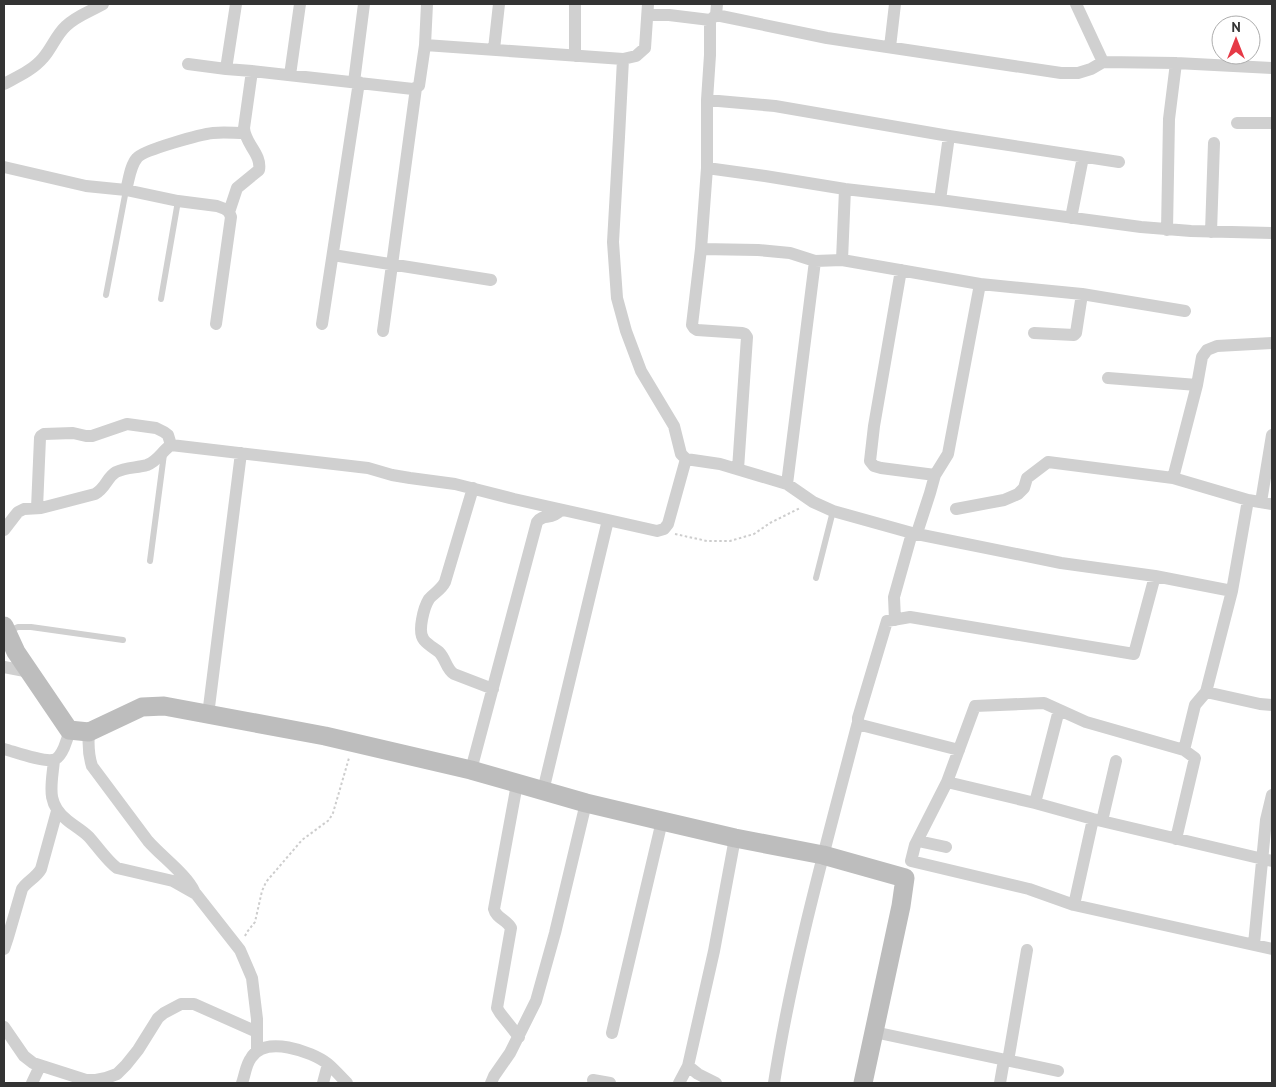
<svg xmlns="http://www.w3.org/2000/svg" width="1276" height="1087" font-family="'PT Sans',sans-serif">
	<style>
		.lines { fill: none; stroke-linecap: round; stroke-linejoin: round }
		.path { stroke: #cdcdcd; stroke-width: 2; stroke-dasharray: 2.5 2.5; stroke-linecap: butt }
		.lane { stroke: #d0d0d0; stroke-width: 6 }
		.street { stroke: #d0d0d0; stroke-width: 12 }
		.secondary { stroke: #bdbdbd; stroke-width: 19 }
	</style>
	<rect width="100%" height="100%" fill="#fff"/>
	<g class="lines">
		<path class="path" d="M 675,534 L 707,541 L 730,541 L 754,534 L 770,523 L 800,508
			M 245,936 L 247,932 L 255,922 L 262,891 L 266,882 L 302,840 L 329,820 L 333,813 L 349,758"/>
		<path class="lane" d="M 106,295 L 126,190
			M 161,299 L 178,201
			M 150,561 L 164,454
			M 816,578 L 833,511
			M 8,631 L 18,627 L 31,627 L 123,640"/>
		<path class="street" d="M 717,4 L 716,15 L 710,20 L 710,55 L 707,100 L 707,168 L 701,249 L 692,325 L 694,328 L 697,330 L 742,333 L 745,334 L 747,337 L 738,469
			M 1076,4 L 1103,62
			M 648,15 L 669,15 L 710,20
			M 716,15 L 827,38 L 1061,73 L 1078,73 L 1091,69 L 1103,62 L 1176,63 L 1272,68
			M 425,45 L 623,59 L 636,56 L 645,48 L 648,4
			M 890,47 L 895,4
			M 494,49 L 499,4
			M 575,56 L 575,4
			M 623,59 L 619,137 L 613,242 L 617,298 L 626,331 L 641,371 L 674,426 L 681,454 L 686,459 L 720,464 L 787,484 L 813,502 L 833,511 L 912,533 L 1061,563 L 1155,576 L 1232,591
			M 188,64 L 226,69 L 252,71 L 413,89 L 419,86 L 425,45 L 427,4
			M 226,69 L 236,4
			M 290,75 L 300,4
			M 354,82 L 364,4
			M 4,84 C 17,77 33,70 43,58 C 52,48 56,35 66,26 C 76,16 91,11 103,4
			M 707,100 L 775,106 L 949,136 L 1119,162
			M 1237,123 L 1272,123
			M 4,167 L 86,186 L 126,190 L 178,201 L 217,206 L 225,209 L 229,212 L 231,217 L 216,324
			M 707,168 L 765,176 L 845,189 L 940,200 L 1141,227 L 1191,231 L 1272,233
			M 126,190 C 129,180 130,166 137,158 C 143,150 202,134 213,133 C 223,132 234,133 244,133
			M 940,200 L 949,136
			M 229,212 L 237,188 L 259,170 C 262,154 245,144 244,128 L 252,71
			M 1071,218 L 1083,157
			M 1167,230 L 1169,119 L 1176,63
			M 1211,232 L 1214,143
			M 701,249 L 758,250 L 790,253 L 815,261 L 842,260 L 980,284 L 1082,294 L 1185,311
			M 333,255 L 491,280
			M 842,260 L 845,189
			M 901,270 L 874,426 L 870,461 L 874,466 L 881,468 L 935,475
			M 322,324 L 359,82
			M 383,331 L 416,88
			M 1034,333 L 1074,335 L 1076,333 L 1082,294
			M 1108,378 L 1197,385
			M 1173,478 L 1197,385 L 1202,357 L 1207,350 L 1217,346 L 1272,343
			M 787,484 L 815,261
			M 473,488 L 445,582 C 441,590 434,593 429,599 C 424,607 417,632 424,640 C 428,645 434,648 439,652 C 446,659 446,669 454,674 L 493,689
			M 1261,502 L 1272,435
			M 37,508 L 40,438 L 41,436 L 44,434 L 73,433 L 86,436 L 92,436 L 127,424 L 156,428 L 164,432 L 168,435 L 171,445
			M 956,509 L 1004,500 L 1018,494 L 1024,488 L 1027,478 L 1048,462 L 1173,478 L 1248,500 L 1272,504
			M 4,530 L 14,517 L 18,512 L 24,509 L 41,508 L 95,494 C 106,488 107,477 116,472 C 126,467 137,468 147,465 C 158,461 162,451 171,445 L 368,468 L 392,475 L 410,478 L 455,484 L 514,499 L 657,531 L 664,529 L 668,524 L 686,459
			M 917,533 L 930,493 L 935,475 L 948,454 L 980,284
			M 895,620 L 894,597 L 912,533
			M 4,667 L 30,672
			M 1206,692 L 1260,704 L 1272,705
			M 208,715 L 241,453
			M 89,732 C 88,744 88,754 92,766 L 148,841 C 161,856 187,875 194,891
			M 4,749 C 15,752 42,762 53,760 C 62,758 68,739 69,730
			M 959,750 L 861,725 L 858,722 L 858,718 L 887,621 L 910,617 L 1134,654 L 1155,576
			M 1184,750 L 1195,705 L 1206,692 L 1232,591 L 1248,500
			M 54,760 C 52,784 45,803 67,820 C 74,826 82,830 89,837 C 97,846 108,862 117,868 L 173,881 L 196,894 L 240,950 L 252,978 L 257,1019 L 257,1050
			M 471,770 L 537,522 C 543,513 551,521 561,510
			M 947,782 L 915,845 L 911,861 L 1029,889 L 1074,905 L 1272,949
			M 517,784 L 494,909 C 496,918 507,920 511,928 L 497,1008 L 500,1013 L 519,1037
			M 543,791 L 608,520
			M 1035,803 L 1059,710
			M 1102,821 L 1116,761
			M 1176,839 L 1195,758 L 1184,750 L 1086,722 L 1044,703 L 975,706 L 947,782 L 1035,803 L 1093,819 L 1263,859 L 1272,861
			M 918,841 L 946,847
			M 1074,905 L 1093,819
			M 1254,944 L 1266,820 L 1272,795
			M 4,949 L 8,937 L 22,889 C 27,881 36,878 41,869 L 57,811
			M 4,1027 L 24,1056 L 33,1063 L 86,1080 L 96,1080 L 106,1078 L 117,1074 L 126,1065 L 138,1050 L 158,1018 L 164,1013 L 181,1004 L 194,1004 L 257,1032
			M 874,1032 L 1058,1071
			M 612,1033 L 662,821
			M 1008,1061 L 1027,950
			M 688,1066 L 698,1074 L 716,1083
			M 593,1080 L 610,1083
			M 32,1083 L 40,1066
			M 242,1083 C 245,1075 246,1064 251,1058 C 265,1035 311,1051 328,1064 C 335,1070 341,1077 347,1083
			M 323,1083 L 328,1064
			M 491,1083 L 494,1076 L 510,1053 L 536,1001 L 555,933 L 586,803
			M 679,1083 L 688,1066 L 714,951 L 735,838
			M 774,1083 C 793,961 827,842 858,722
			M 1000,1083 L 1004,1060"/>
		<path class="secondary" d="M 4,626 L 16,652 L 69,730 L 89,732 L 142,707 L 164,706 L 325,736 L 471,770 L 586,803 L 662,821 L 735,838 L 823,855 L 905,878 L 901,906 L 863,1083"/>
	</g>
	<rect width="1276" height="1087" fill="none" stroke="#333333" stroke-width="10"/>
	<g transform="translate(1236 40)"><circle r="24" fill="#ffffff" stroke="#adadad"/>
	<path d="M0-4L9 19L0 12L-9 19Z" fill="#e63946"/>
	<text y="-8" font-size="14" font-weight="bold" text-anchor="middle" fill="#333333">N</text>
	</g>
</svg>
